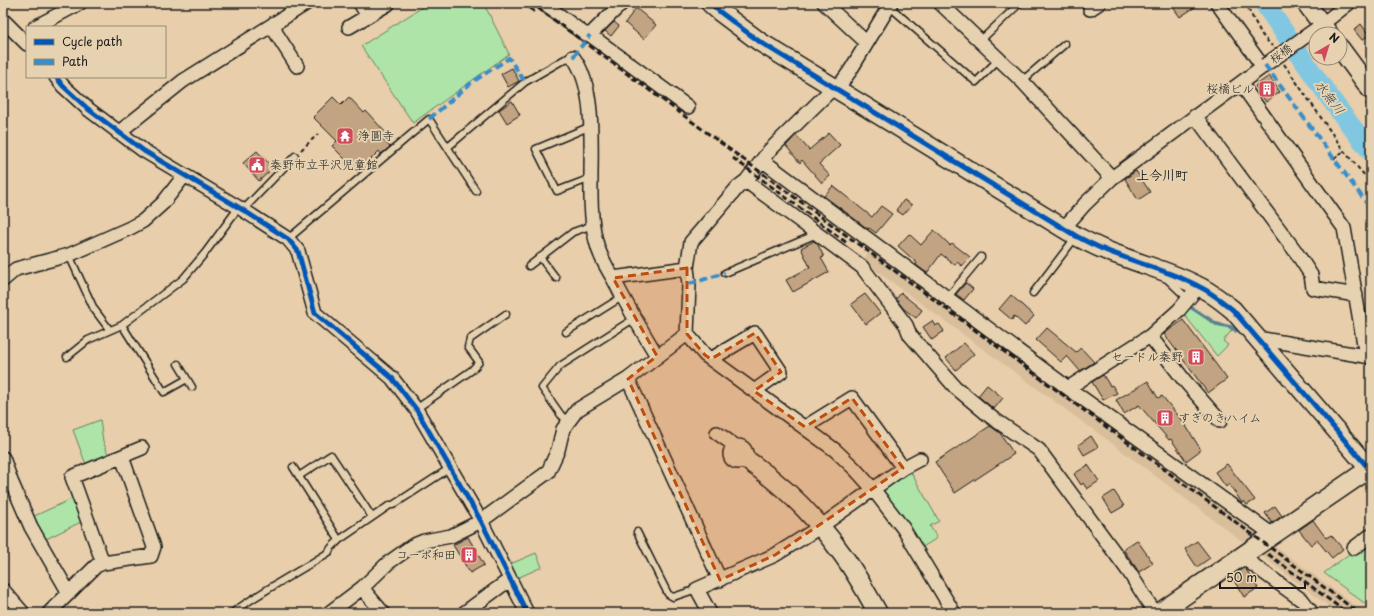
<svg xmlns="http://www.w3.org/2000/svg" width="1374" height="616" font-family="'Playpen Sans','Klee One',sans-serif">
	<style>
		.built { fill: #d9be9b }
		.green { fill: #aee4a7; stroke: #658062 }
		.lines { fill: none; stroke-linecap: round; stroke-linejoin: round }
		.stream { stroke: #598393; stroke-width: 3.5 }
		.river { stroke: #81c7e2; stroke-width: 20 }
		.building { fill: #c2a482; stroke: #1c1c1c }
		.lane-casing { stroke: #1c1c1c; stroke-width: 9 }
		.street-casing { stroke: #1c1c1c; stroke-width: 16 }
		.secondary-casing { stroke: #1c1c1c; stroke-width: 21 }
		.path { stroke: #1c1c1c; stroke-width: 2; stroke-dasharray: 4 3; stroke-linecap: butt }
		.lane { stroke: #e6d2b0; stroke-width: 6 }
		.street { stroke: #e6d2b0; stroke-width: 13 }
		.secondary { stroke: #e6d2b0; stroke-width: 18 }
		.rail { stroke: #1c1c1c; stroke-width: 3; stroke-dasharray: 6 3; stroke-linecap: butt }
		.street-bridge-casing { stroke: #1c1c1c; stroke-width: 16; stroke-linecap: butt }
		.street-bridge { stroke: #e6d2b0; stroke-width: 13 }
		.quiet { stroke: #388dca; stroke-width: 4; stroke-dasharray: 8 4; stroke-linecap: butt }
		.cycleway-casing { stroke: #e6d2b0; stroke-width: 8 }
		.cycleway { stroke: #0057b8; stroke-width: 5 }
		.marked { fill: #bf4d0f; fill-opacity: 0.2; stroke: #bf4d0f; stroke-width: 3; stroke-dasharray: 8 5; stroke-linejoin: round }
		.labels { text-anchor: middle; stroke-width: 4; stroke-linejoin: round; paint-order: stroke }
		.street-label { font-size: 12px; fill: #1c1c1c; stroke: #e6d2b0 }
		.poi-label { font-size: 12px; fill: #1c1c1c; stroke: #e6d2b0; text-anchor: end }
		.water-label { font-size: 13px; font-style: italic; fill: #35474e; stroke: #e6d2b0 }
		.neighbourhood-label { font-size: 13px; font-weight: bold; fill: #1c1c1c; stroke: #e6d2b0 }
	</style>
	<rect width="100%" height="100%" fill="#e8ceaa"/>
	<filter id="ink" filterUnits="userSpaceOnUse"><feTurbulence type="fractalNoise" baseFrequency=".025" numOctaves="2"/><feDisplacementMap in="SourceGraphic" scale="8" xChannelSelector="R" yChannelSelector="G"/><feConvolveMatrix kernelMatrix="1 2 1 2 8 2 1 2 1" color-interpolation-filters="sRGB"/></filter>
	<g filter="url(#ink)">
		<path class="built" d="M 871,248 L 1240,520 L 1365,613 L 1338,613 L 1110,442 L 863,261 Z"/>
		<path class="green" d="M 429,3 L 482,3 L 487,10 L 509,54 L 413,123 L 361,46 Z
			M 1187,306 L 1215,325 L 1228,327 L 1232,330 L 1223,341 L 1228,345 L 1217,356 L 1183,313 Z
			M 100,420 L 103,441 L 109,457 L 88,465 L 85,462 L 73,430 Z
			M 909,469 L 939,521 L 930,526 L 937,538 L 921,548 L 882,492 L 883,486 Z
			M 74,498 L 83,521 L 44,540 L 32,517 Z
			M 1366,541 L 1368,542 L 1371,545 L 1371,608 L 1324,573 Z
			M 536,553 L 542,567 L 515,579 L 508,565 Z"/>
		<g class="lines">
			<path class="stream" d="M 1189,306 L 1217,324 L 1231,327 L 1236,331"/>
			<path class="river" d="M 1264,3 C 1299,53 1332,104 1371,151"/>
		</g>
		<path class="building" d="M 1170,3 L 1201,3 L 1180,17 Z
			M 636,8 L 656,25 L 644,39 L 625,23 Z
			M 614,22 L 619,26 L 611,36 L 605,31 Z
			M 1361,24 L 1369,35 L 1362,40 L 1354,30 Z
			M 512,68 L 519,81 L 508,87 L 501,74 Z
			M 1269,76 L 1280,92 L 1266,102 L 1255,86 Z
			M 333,97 L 341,105 L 349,97 L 364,113 L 366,111 L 386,133 L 381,138 L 390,147 L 381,154 L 379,151 L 358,172 L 354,168 L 352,170 L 345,162 L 347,161 L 332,146 L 337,141 L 313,117 Z
			M 512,101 L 520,115 L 507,123 L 499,110 Z
			M 829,133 L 840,145 L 819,164 L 830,176 L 822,183 L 802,160 L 800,163 L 786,146 L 796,135 L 809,150 Z
			M 257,151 L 272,167 L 271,167 L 272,169 L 259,181 L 243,163 Z
			M 1136,171 L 1150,192 L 1138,200 L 1125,179 Z
			M 833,186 L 872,217 L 881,206 L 892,214 L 876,233 L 869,228 L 868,229 L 824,196 Z
			M 904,200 L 912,205 L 903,215 L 896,210 Z
			M 934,230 L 950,245 L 952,243 L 970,257 L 962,266 L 957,262 L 955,265 L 941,254 L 927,273 L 916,265 L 917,263 L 898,246 L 909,234 L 921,245 Z
			M 814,241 L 818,245 L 824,257 L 821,258 L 829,272 L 793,292 L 786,280 L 810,267 L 801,248 Z
			M 966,283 L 973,289 L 964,300 L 956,294 Z
			M 901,293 L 922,310 L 916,318 L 904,309 L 896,299 Z
			M 865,294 L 880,313 L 866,324 L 851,304 Z
			M 1011,295 L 1034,316 L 1025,326 L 1014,316 L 1012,320 L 999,309 Z
			M 1183,320 L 1227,379 L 1208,393 L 1164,334 Z
			M 932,321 L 935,326 L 939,324 L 944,331 L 932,340 L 923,327 Z
			M 1047,328 L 1076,352 L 1081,348 L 1094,362 L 1080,371 L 1067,356 L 1061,362 L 1036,340 Z
			M 964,343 L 974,354 L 956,370 L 946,358 Z
			M 1103,375 L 1110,386 L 1112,385 L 1117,393 L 1103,400 L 1092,382 Z
			M 1148,381 L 1158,398 L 1162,396 L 1187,426 L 1186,426 L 1201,450 L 1186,461 L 1171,439 L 1169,440 L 1139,405 L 1124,414 L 1116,400 Z
			M 987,385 L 1003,398 L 994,409 L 978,396 Z
			M 990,426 L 1000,433 L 1014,454 L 955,493 L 935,462 Z
			M 1091,436 L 1098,447 L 1084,455 L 1078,445 Z
			M 1227,464 L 1255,500 L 1247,505 L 1244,501 L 1242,503 L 1229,484 L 1226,487 L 1215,472 Z
			M 1088,465 L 1099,481 L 1087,489 L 1083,483 L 1081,485 L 1074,474 Z
			M 1114,491 L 1124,506 L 1112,513 L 1103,498 Z
			M 1275,506 L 1282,516 L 1272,523 L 1265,513 Z
			M 1313,520 L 1326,538 L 1331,535 L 1343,549 L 1332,558 L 1317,540 L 1311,545 L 1299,530 Z
			M 468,537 L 484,565 L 470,573 L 453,545 Z
			M 1137,540 L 1153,563 L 1139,572 L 1123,549 Z
			M 1197,541 L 1210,558 L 1197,567 L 1185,549 Z
			M 1244,568 L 1247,571 L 1258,588 L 1244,597 L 1231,576 Z"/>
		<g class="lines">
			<g class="lane-casing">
				<path id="lane" d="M 889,6 L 976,82 L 999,59
					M 980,41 L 1020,3
					M 1022,81 L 1065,44
					M 591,126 L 536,149 L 557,191 L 591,178
					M 448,147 L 525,82 L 565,59 L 573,57
					M 243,210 L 295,156
					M 288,239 L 429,119 L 476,191
					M 69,255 L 94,309 L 109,329
					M 540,257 L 556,278
					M 529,266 L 573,232 L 593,225
					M 725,273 L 817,234
					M 1166,278 L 1188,299
					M 1033,293 L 1075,238
					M 947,298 L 981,257
					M 122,325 L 164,392 L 187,379
					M 566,332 L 622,297
					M 67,357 L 88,340 L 122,325 L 183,279 L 205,253 L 239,207
					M 178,364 L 192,387
					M 416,409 L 472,370 L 479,362 L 468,347 L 470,339 L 506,314
					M 568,421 L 561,415 L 542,388 L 560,366 L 635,318
					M 293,467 L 339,540
					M 299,476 L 331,455 L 372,517
					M 637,532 L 668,594 L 673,597 L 697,589
					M 232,613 C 263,590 297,573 329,552 C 330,547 336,544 339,540 L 390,505 L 393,505 L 450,468"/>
			</g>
			<g class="street-casing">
				<path id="street" d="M 360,3 L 368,16
					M 543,3 L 583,33 L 590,35 L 688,107
					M 824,3 L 867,43
					M 940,3 L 1022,81 L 1112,178
					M 1217,3 L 1263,67
					M 1090,9 L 1099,3
					M 3,20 L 27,44
					M 274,23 L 276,33 L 297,66
					M 35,27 L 80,3
					M 349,27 L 388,4
					M 1316,29 L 1349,3
					M 590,35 L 622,3
					M 573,57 C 605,100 582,190 596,241 C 599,255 607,268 614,280 C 627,306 642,331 657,356
					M 56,77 L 63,86 L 88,109 L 144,151 L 243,210 L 288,239 L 298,251 L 315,313 L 392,378 L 416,409 L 481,521 L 527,613
					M 1241,84 L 1344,228 L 1366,356
					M 834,87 L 769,151 L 746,181 L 738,187 L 691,242 L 687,268 L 689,284 L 687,334 L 705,355 L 835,450 L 855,469 L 873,489 L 903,528 L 954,613
					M 837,89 L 850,71 L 891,3
					M 1195,116 L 1296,252 L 1311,275 L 1313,288 L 1356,295
					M 118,133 L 183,81 L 307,3
					M 762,160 L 1068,388 L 1273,535
					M 746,181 L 862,267 L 906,325 L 910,335 L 955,387 L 991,417 L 1039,450 L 1129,572 L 1155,613
					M 1063,229 L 1085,204 L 1112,178 L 1265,65
					M 613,278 L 687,268
					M 3,280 L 16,269 L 69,255 L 130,228 L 143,221 L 163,203 L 184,176
					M 1150,336 L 1184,380 L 1220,421
					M 1257,338 L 1371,357
					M 711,359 L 755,333 L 781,372 L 754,391
					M 628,379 L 720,580
					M 1068,388 L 1150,336 L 1179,310 L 1199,286
					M 717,433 L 737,447
					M730 454a8 8 0 1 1 16 0a8 8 0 1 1-16 0Z
					M 3,458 L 11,481 L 31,527 L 69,593
					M 903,468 L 920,459
					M 1354,548 L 1370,536 L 1371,537
					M 1241,556 L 1303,601 L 1312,613
					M 103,563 L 151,556 L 154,547 L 122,457
					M 362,588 L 383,613
					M 3,590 L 23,613
					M 49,613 L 96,566 L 103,563 L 72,477 L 142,448
					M 329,613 L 362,588 L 388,563 L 412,546 L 424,541 L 451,536 L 481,521 L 548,472 L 558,450 L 563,429 L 577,410 L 585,405 L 628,379 L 687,334
					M 464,613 L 505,583
					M 710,613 L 697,589 L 775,555 L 820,527 L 903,468 L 852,398 L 805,427"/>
			</g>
			<g class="secondary-casing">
				<path id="secondary" d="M 710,3 L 720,12 L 760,42 L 1076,236 C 1091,244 1105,251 1121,256 C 1146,266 1174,273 1198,286 C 1211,292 1222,301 1233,310 L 1371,471
					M 1306,3 L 1329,34
					M 1340,48 L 1371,90
					M 744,458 C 781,483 813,514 839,550 C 854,569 866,592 878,613
					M 1159,613 L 1369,469"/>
			</g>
			<path class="path" d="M 1245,3 L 1262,35 L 1272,46
				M 1288,3 L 1292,8
				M 1284,64 L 1344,151 L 1371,183
				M 1366,103 L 1371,111
				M 301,150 L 318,134
				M 1334,159 L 1344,151"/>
			<use href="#lane" class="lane"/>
			<use href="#street" class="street"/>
			<use href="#secondary" class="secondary"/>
			<path class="rail" d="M 522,3 L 535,12
				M 531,3 L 1359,613
				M 733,158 L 847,243
				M 1268,554 L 1347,613"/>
			<g class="street-bridge-casing">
				<path id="street-bridge" d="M 1265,65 L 1316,29"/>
			</g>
			<use href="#street-bridge" class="street-bridge"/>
			<path class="quiet" d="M 573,57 L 590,35
				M 1265,65 L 1371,209
				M 429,119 L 471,83 L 509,58 L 525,82
				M 689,284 L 725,273"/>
			<g class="cycleway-casing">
				<path id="cycleway" d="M 710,3 L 720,12 L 760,42 L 1076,236 C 1091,244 1105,251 1121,256 C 1146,266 1174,273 1198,286 C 1211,292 1222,301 1233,310 L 1371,471
					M 56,77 L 63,86 L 88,109 L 144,151 L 243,210 L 288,239 L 298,251 L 315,313 L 392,378 L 416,409 L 481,521 L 527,613"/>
			</g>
			<use href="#cycleway" class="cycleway"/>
		</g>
	</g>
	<path class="marked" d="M 687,268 L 687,334 L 705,355 L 711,359 L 755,333 L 781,372 L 754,391 L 805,427 L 852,398 L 903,468 L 775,555 L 720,580 L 628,379 L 657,356 L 613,278 Z"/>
	<defs>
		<g id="building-square" transform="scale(0.9)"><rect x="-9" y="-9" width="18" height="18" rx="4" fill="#d1495b" stroke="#e6d2b0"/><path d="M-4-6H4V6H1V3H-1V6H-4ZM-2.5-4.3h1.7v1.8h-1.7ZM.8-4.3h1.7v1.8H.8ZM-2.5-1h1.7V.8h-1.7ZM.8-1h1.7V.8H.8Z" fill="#fff"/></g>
		<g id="temple-square" transform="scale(0.9)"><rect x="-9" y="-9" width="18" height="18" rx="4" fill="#d1495b" stroke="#e6d2b0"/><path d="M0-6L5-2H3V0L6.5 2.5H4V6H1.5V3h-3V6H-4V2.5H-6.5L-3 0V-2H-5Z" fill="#fff"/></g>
		<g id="civic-square" transform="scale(0.9)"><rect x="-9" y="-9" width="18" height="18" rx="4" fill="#d1495b" stroke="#e6d2b0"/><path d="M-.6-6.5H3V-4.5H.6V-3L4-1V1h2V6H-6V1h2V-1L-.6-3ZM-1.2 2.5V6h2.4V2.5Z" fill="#fff"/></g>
	</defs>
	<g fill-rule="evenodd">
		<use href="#building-square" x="1267" y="89"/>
		<use href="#temple-square" x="345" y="136"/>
		<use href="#civic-square" x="257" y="165"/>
		<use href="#building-square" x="1196" y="357"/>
		<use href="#building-square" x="1165" y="418"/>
		<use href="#building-square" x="469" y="555"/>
	</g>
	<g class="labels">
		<g class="street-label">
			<text transform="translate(1281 54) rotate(-36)" y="4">桜橋</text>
		</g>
		<g class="poi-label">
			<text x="1254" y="93">桜橋ビル</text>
			<text x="358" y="140" text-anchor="start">浄圓寺</text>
			<text x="270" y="169" text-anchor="start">秦野市立平沢児童館</text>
			<text x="1183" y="361">セードル秦野</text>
			<text x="1178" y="422" text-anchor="start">すぎのきハイム</text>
			<text x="456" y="559">コーポ和田</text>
		</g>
		<g class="water-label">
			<text transform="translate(1330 97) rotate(53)" y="5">水無川</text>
		</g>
		<g class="neighbourhood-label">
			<text x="1162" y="180">上今川町</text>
		</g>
	</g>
	<rect width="1374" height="616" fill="none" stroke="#e6d2b0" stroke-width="16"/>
	<rect x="8" y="8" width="1358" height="600" fill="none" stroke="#1c1c1c" stroke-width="1.5" filter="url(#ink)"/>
	<rect x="26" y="26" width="140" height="52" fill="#e6d2b0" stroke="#958975"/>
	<rect x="34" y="39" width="20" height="6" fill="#0057b8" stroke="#958975"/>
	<text x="62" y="46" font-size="12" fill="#1c1c1c">Cycle path</text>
	<rect x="34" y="59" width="20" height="6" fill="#388dca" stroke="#958975"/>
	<text x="62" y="66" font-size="12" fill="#1c1c1c">Path</text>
	<g transform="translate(1328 46) rotate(38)"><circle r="19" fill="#e6d2b0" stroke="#958975"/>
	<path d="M0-3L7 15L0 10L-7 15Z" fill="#d1495b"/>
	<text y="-6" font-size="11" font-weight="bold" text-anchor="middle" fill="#1c1c1c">N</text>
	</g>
	<path d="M1220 582v6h85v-6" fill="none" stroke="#1c1c1c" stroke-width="2"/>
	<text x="1226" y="582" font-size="12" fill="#1c1c1c" stroke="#e6d2b0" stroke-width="3" paint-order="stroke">50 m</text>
</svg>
